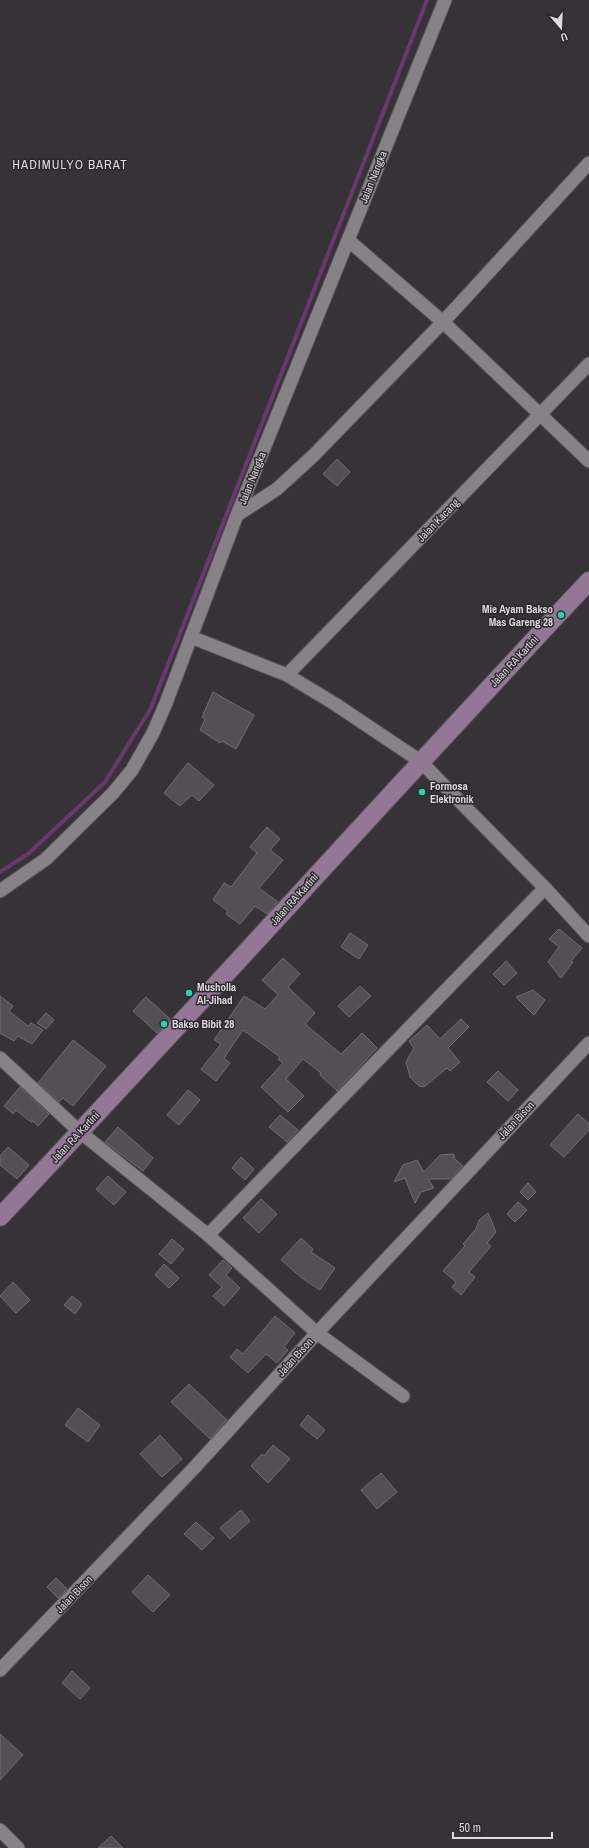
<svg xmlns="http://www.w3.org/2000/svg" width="589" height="1848" font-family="'Archivo Narrow',sans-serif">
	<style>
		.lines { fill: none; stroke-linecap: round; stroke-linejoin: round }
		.stream { stroke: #6a3771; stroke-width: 4 }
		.building { fill: #535054; stroke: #716e72 }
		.street-casing { stroke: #545154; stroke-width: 15 }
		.secondary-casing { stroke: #545154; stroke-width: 20 }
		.street { stroke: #868286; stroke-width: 13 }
		.secondary { stroke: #947797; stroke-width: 18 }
		.poi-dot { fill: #23d5af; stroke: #2c292c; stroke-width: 1.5 }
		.labels { text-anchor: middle; stroke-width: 3; stroke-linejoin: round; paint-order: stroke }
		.street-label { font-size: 11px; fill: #dedbde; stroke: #2c292c }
		.poi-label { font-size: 11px; font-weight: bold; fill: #dedbde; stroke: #2c292c; text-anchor: start }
		.quarter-label { font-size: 13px; letter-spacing: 1px; fill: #dedbde; stroke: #2c292c }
	</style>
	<rect width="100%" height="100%" fill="#363336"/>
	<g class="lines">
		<path class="stream" d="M 0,872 L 28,854 L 105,782 L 151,708 L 427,0"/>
	</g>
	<path class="building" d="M 337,459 L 350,472 L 337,486 L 323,474 Z
		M 213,692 L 254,715 L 236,749 L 222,741 L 220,743 L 200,730 L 205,719 L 202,717 Z
		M 188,763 L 214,785 L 199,801 L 192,795 L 180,806 L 164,793 Z
		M 267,827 L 280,839 L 270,850 L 283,860 L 259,888 L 278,902 L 267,914 L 255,906 L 240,924 L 226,914 L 228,911 L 213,900 L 224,883 L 231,887 L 257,853 L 250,847 Z
		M 559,929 L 582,948 L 571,961 L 573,962 L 561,978 L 548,962 L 559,947 L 549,939 Z
		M 350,933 L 368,945 L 359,959 L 341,947 Z
		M 283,958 L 300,974 L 288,987 L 315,1013 L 305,1024 L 341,1054 L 362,1033 L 377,1048 L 337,1091 L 320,1075 L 321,1073 L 303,1059 L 286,1079 L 304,1096 L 288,1112 L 261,1087 L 283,1063 L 278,1059 L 280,1057 L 243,1030 L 224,1058 L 230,1063 L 216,1081 L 201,1069 L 221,1044 L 214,1040 L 244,996 L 265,1009 L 278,995 L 262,980 Z
		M 506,961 L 517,973 L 504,985 L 493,974 Z
		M 360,986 L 371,996 L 349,1017 L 338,1006 Z
		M 533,990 L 545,1000 L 534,1015 L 516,997 Z
		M 0,996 L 13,1006 L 9,1011 L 28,1026 L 31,1023 L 43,1030 L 32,1044 L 18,1036 L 14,1041 L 0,1033 Z
		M 146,997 L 170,1019 L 157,1033 L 133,1011 Z
		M 46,1013 L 54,1020 L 46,1029 L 37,1023 Z
		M 461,1019 L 469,1027 L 448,1048 L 460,1062 L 450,1071 L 447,1068 L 424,1087 L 419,1086 L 410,1077 L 406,1062 L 414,1048 L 409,1041 L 427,1025 L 440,1039 Z
		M 73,1040 L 106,1066 L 73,1106 L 63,1098 L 59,1102 L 38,1083 Z
		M 498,1071 L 518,1090 L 508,1101 L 487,1082 Z
		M 20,1087 L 49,1114 L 38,1126 L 33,1121 L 31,1122 L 16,1110 L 13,1114 L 4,1106 Z
		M 188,1090 L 200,1100 L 179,1125 L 167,1115 Z
		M 578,1114 L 589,1124 L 589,1130 L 564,1157 L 550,1145 Z
		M 280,1115 L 298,1130 L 287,1142 L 269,1127 Z
		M 118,1127 L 153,1158 L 143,1171 L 105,1142 Z
		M 8,1147 L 29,1165 L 17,1179 L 0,1165 L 0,1156 Z
		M 454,1154 L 454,1158 L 463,1166 L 451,1179 L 428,1179 L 434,1188 L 421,1192 L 415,1203 L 405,1178 L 394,1182 L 403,1165 L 417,1160 L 424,1172 L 440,1155 Z
		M 241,1157 L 254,1169 L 245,1180 L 232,1168 Z
		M 108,1176 L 126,1192 L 114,1205 L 96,1189 Z
		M 528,1183 L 536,1192 L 528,1200 L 520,1192 Z
		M 261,1199 L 277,1214 L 259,1233 L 243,1218 Z
		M 518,1202 L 527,1210 L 515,1222 L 507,1214 Z
		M 488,1213 L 496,1232 L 487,1243 L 491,1246 L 469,1272 L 475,1277 L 461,1295 L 452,1287 L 456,1282 L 443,1271 L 465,1246 L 463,1244 L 476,1229 L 479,1220 Z
		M 301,1238 L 313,1249 L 311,1252 L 335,1268 L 320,1290 L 302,1278 L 281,1260 Z
		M 172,1239 L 184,1249 L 171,1264 L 159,1254 Z
		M 223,1260 L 232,1268 L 226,1275 L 240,1288 L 224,1306 L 213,1296 L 222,1287 L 209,1275 Z
		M 164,1264 L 179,1278 L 169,1288 L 155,1275 Z
		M 13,1282 L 30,1300 L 16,1313 L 0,1296 Z
		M 72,1296 L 82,1304 L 75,1314 L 64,1305 Z
		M 275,1316 L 295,1333 L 284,1347 L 288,1350 L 277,1363 L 266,1354 L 248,1373 L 230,1357 L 237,1349 L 243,1354 Z
		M 189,1384 L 227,1420 L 210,1439 L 171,1402 Z
		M 78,1408 L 100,1425 L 88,1442 L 65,1425 Z
		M 308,1415 L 325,1430 L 317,1439 L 300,1425 Z
		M 160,1435 L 182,1459 L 162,1477 L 140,1454 Z
		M 273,1445 L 290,1459 L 268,1483 L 251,1466 L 262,1454 L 264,1456 Z
		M 381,1473 L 397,1492 L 377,1509 L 361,1490 Z
		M 241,1510 L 250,1521 L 230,1539 L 220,1528 Z
		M 196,1522 L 214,1538 L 202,1550 L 184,1534 Z
		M 148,1575 L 170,1595 L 153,1612 L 132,1592 Z
		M 56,1578 L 67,1589 L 58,1598 L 47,1587 Z
		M 72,1671 L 90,1688 L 80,1699 L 62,1683 Z
		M 0,1734 L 23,1755 L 0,1780 Z
		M 111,1836 L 123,1848 L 98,1848 Z"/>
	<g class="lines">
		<g class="street-casing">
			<path id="street" d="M 348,240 L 443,322 L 589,461
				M 237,515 L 277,489 L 314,455 L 443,322 L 589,163
				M 191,637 L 287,675 L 335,704 L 420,761 L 545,888 L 589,936
				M 287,675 L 589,364
				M 0,891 L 46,859 L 113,793 L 132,770 L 153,733 L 166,703 L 237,515 L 445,0
				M 0,1058 L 80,1132 L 208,1235 L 317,1333 L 403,1396
				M 208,1235 L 545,888
				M 0,1670 L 195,1467 L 317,1333 L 589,1043
				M 0,1830 L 18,1848"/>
		</g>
		<g class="secondary-casing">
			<path id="secondary" d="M 0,1217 C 198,1007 391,792 589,581"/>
		</g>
		<use href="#street" class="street"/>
		<use href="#secondary" class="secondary"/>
	</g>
	<g class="poi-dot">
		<circle cx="561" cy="615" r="4"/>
		<circle cx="422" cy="792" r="4"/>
		<circle cx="189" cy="993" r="4"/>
		<circle cx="164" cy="1024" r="4"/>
	</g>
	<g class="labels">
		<g class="street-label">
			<text transform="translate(373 177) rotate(-68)" y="4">Jalan Nangka</text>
			<text transform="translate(252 478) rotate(-68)" y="4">Jalan Nangka</text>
			<text transform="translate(438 520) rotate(-46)" y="4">Jalan Kacang</text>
			<text transform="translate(514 661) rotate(-47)" y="4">Jalan RA Kartini</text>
			<text transform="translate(294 899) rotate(-48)" y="4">Jalan RA Kartini</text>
			<text transform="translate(516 1120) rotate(-47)" y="4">Jalan Bison</text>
			<text transform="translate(75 1137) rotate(-47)" y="4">Jalan RA Kartini</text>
			<text transform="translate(295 1357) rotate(-48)" y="4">Jalan Bison</text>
			<text transform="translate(74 1594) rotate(-46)" y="4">Jalan Bison</text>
		</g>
		<g class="poi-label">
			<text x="553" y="613" text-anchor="end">Mie Ayam Bakso<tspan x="553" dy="13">Mas Gareng 28</tspan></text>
			<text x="430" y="790">Formosa<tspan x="430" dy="13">Elektronik</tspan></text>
			<text x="197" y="991">Musholla<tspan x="197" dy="13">Al-Jihad</tspan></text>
			<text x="172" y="1028">Bakso Bibit 28</text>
		</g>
		<g class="quarter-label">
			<text x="70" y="169">HADIMULYO BARAT</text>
		</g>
	</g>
	<g transform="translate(561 28) rotate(161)" stroke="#2c292c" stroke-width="3" paint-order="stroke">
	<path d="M0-3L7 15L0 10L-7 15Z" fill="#dedbde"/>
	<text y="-6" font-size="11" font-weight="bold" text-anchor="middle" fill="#dedbde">U</text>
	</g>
	<path d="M453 1832v6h99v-6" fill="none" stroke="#dedbde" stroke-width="2"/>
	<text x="459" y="1832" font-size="12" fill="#dedbde" stroke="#2c292c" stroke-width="3" paint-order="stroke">50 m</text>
</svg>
